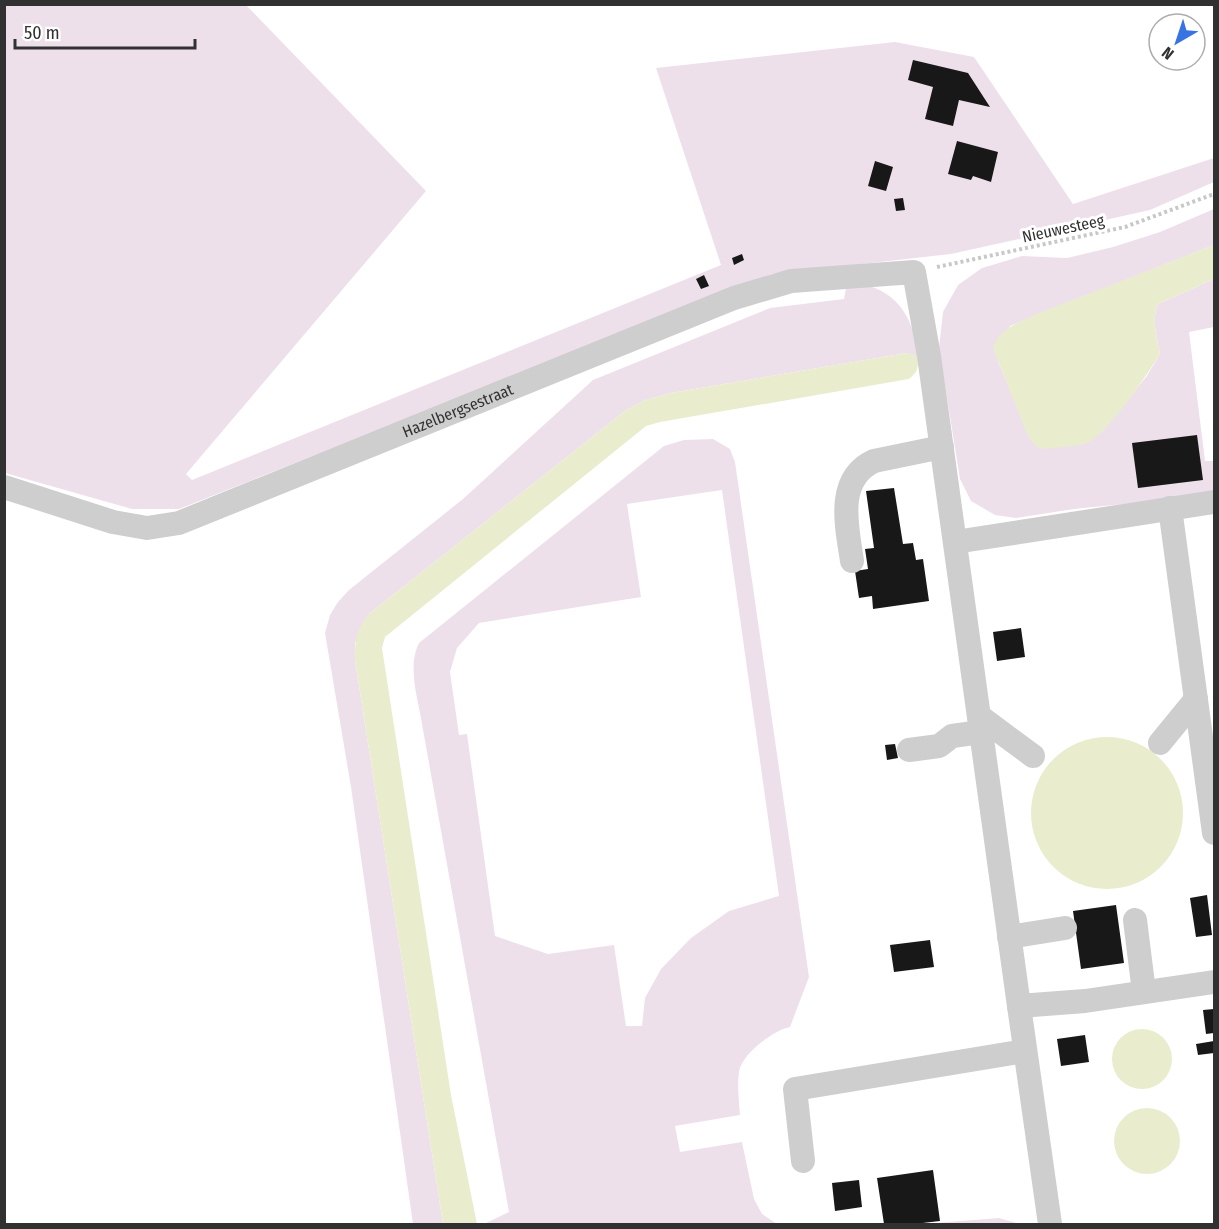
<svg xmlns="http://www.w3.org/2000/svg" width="1219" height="1229" font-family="'Fira Sans Condensed',sans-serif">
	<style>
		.green { fill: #eee0eb; fill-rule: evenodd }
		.water { fill: #e9edcd }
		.building { fill: #181818 }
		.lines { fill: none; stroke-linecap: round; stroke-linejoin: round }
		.path { stroke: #c8c8c8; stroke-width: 4; stroke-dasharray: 3 3; stroke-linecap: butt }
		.minor { stroke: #cecece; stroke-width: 24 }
		.labels { text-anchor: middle; stroke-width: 6; stroke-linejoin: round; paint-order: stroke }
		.street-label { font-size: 16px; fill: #313131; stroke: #fff }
	</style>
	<rect width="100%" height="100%" fill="#fff"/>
	<path class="green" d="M 4,5 L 246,5 L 426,191 L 186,474 L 192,480 L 721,265 L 656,68 L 895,42 L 974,57 L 1073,204 L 1214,158 L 1214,182 L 1150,210 L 951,254 L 772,274 L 179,509 L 132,509 L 5,473 Z
		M 1214,209 L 1214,245 L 1010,326 L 998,361 L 1015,402 L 1102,431 L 1146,377 L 1160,354 C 1157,338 1151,319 1158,304 L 1214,279 L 1214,327 L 1189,332 L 1205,461 L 1214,461 L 1214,491 L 1174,499 L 1074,509 L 1016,518 L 995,515 L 971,501 L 960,479 L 939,348 L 943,312 L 958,285 L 982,268 L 1022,256 L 1067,258 L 1113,247 L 1160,232 Z
		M 847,283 C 856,285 867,285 875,288 C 906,300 917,332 918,362 L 907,353 L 671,393 L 646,400 L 625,411 L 369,614 L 355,643 L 355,660 L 443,1224 L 413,1224 L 351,787 L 325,633 L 330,615 L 338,602 L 349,590 L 463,499 L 593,380 L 770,308 L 844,299 Z
		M 713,439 L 730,449 L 735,462 L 809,977 L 790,1027 C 774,1030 741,1054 739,1072 C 737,1086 739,1101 740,1115 L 675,1126 L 680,1152 L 742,1142 L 754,1199 L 762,1214 L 777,1224 L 484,1224 L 509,1212 L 422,724 C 418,699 407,667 419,643 L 664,446 L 684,440 ZM 722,490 L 779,896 L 729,911 L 691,938 L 661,969 L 645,998 L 642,1026 L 626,1026 L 614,945 L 548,954 L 495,936 L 467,734 L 459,735 L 450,672 L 457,648 L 479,623 L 641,597 L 627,504 Z
		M 999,1218 L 1020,1224 L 923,1224 Z"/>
	<path class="water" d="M 1214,245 L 1214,279 L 1158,304 C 1151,319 1157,338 1160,354 C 1146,376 1111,429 1089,442 C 1082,446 1070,446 1061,447 C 1042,450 1038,452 1027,434 L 993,348 C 1000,328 1019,322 1037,314 Z
		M 907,353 L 917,356 C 919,367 918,372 909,379 L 660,422 L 646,426 L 385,637 L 382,648 L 451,1095 L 477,1224 L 443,1224 L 355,660 C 355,639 356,631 369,614 L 625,411 L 646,400 L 671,393 Z
		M1031 813a76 76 0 1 1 152 0a76 76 0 1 1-152 0Z
		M1112 1059a30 30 0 1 1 60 0a30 30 0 1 1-60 0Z
		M1114 1141a33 33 0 1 1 66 0a33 33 0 1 1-66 0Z"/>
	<path class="building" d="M 913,60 L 968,73 L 990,107 L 959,100 L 953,126 L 925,119 L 933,87 L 908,80 Z
		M 957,141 L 998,152 L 991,182 L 973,176 L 971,180 L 948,174 Z
		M 875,161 L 893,167 L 886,191 L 868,186 Z
		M 903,198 L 905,210 L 896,211 L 894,199 Z
		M 742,254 L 744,260 L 734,265 L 732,258 Z
		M 704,275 L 709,286 L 701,289 L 696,279 Z
		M 1197,435 L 1203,480 L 1138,488 L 1132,443 Z
		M 894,488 L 903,544 L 913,543 L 916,560 L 923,559 L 929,601 L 873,609 L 872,596 L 859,598 L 855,571 L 868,569 L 865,549 L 874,548 L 866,491 Z
		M 1021,628 L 1025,657 L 997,661 L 993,632 Z
		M 895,744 L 898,758 L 887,760 L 885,745 Z
		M 1207,895 L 1212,935 L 1196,937 L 1190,898 Z
		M 1116,905 L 1124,963 L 1081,969 L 1073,911 Z
		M 930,940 L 934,967 L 894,972 L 890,945 Z
		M 1214,1009 L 1214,1033 L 1206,1034 L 1203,1010 Z
		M 1085,1035 L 1089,1062 L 1061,1066 L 1057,1039 Z
		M 1214,1041 L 1214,1053 L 1198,1055 L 1196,1044 Z
		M 933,1170 L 940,1221 L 914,1224 L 884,1224 L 877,1178 Z
		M 859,1180 L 862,1207 L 835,1211 L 832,1183 Z"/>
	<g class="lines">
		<path class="path" d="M 937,267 L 1125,227 L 1214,194"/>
		<g class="minor">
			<path id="s1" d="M 4,487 L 113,522 L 147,528 L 179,523 L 734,298 L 791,281 L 914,272 L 929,356 L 1019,1006 L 1085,1001 L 1214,982"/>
			<path d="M 1170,508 L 1214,833"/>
			<path d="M 955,542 L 1214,502"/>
			<path d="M 852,561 C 847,527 835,479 874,461 L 942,447"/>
			<path d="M 979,716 L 1033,756"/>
			<path d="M 1160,743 L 1196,699"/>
			<path d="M 909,750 L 939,746 L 952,736 L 981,732"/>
			<path d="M 1135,920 L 1144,992"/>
			<path d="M 1009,937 L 1065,928"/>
			<path d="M 1019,1006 L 1050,1224"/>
			<path d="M 803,1161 L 795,1089 L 1025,1051"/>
		</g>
	</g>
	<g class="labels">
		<g class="street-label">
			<text transform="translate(1063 228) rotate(-12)" y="6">Nieuwesteeg</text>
			<text dy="6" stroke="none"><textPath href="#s1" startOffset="482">Hazelbergsestraat</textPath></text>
		</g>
	</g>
	<rect width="1219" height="1229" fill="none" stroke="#313131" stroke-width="12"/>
	<g transform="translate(1177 42) rotate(219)"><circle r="28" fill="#ffffff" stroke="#adadad" stroke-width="1.5"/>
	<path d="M0-4.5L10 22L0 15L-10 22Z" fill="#3873e4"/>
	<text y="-9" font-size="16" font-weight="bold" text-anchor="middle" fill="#313131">N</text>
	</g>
	<path d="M15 39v9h180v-9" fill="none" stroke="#313131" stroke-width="3"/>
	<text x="24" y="39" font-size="18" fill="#313131" stroke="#ffffff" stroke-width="4.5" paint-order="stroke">50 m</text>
</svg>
